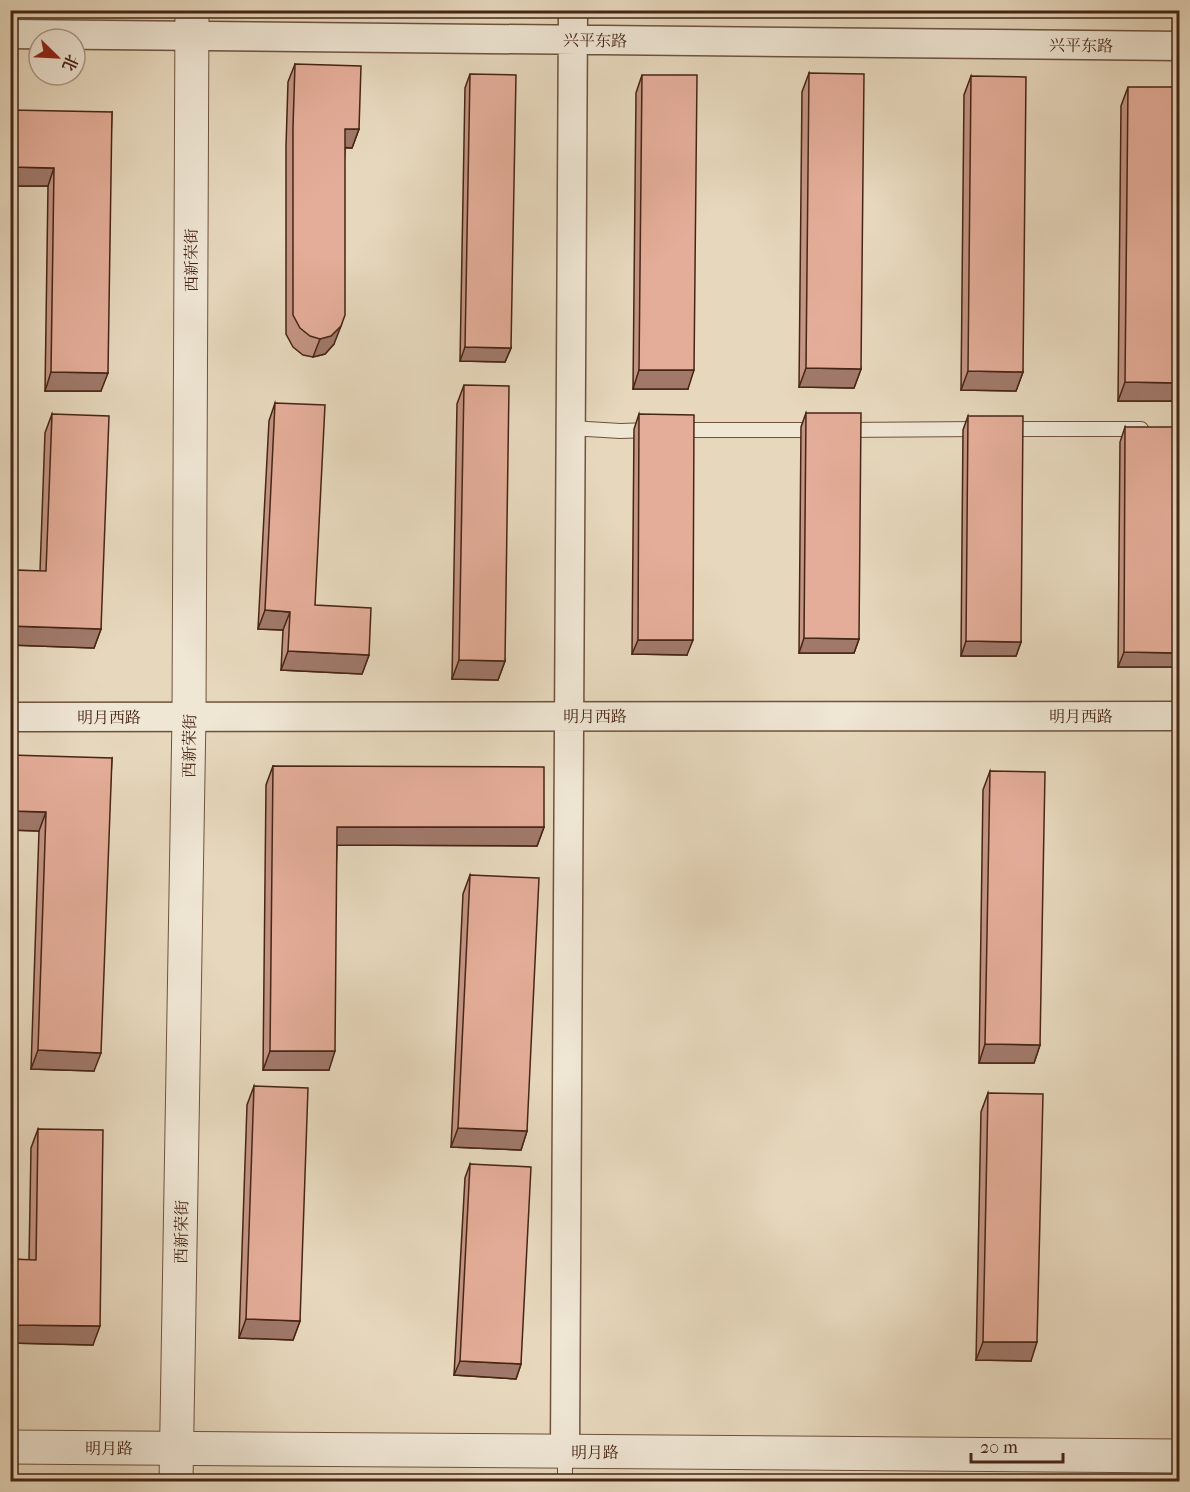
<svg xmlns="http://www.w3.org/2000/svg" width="1190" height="1492" font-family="'IM FELL French Canon','Noto Serif SC',serif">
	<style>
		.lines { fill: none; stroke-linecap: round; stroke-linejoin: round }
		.service-casing { stroke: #6e523e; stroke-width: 16 }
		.minor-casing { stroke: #6e523e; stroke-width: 31 }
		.tertiary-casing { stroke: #6e523e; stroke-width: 35 }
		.service { stroke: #efe6d4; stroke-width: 14 }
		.minor { stroke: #efe6d4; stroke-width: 28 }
		.tertiary { stroke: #efe6d4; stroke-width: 33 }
		.wall { fill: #c49584; stroke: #462514; stroke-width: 1.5 }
		.shaded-wall { fill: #a0796b; stroke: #462514; stroke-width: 1.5 }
		.building { fill: #e4ad99; stroke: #462514; stroke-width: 1.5 }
		.labels { text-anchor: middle; stroke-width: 4.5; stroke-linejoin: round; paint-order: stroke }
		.street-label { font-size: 16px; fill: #462514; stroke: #efe6d4 }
	</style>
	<rect width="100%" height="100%" fill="#e7d8bd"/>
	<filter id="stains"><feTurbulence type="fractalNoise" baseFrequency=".00333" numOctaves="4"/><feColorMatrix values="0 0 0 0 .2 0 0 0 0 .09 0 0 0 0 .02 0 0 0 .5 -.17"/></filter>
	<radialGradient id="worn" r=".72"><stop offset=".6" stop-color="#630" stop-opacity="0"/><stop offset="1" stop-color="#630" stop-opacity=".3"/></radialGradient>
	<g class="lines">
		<g class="service-casing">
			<path id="service" d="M 571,428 L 620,431 L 652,430
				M 1005,429 L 1141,429
				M 678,430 L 817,430
				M 843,430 L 979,429
				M 565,1482 L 565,1451"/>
		</g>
		<g class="minor-casing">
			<path id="minor" d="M 10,34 L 1180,46
				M 10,717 L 1180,716
				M 565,1451 L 573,10"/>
		</g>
		<g class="tertiary-casing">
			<path id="tertiary" d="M 10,1447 L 1180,1456
				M 176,1482 L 189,716 L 192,10"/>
		</g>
		<use href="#service" class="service"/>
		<use href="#minor" class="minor"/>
		<use href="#tertiary" class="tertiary"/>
	</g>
	<path class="wall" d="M 295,64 L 359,129 L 352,148 L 345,148 L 334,344 L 325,354 L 313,357 L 303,355 L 293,347 L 286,334 L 286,146 L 288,82 Z
		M 809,73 L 861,369 L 854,388 L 799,387 L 802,92 Z
		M 470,74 L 511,348 L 505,362 L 460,361 L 465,88 Z
		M 642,75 L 688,389 L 633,389 L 636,93 Z
		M 971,76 L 1023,372 L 1016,391 L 961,390 L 964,95 Z
		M 1128,87 L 1173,401 L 1118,401 L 1121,106 Z
		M 112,112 L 101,391 L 45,391 L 48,186 L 10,186 Z
		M 464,385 L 505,661 L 498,680 L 452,679 L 457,404 Z
		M 275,403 L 315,605 L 369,655 L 362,674 L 281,670 L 283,630 L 258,629 L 269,421 Z
		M 806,413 L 859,639 L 854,653 L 799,653 L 801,427 Z
		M 52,414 L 101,629 L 94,648 L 10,645 L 10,570 L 40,571 L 45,433 Z
		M 639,414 L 687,655 L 632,654 L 634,429 Z
		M 968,416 L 1021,642 L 1016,656 L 961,656 L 963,430 Z
		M 1125,427 L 1178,653 L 1173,667 L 1118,667 L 1120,442 Z
		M 112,758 L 94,1071 L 31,1069 L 39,831 L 10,830 Z
		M 273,766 L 544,827 L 537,846 L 337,845 L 329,1070 L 263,1070 L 266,785 Z
		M 990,771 L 1040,1045 L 1034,1063 L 979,1063 L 983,790 Z
		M 470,875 L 527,1131 L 521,1150 L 451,1147 L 463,894 Z
		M 254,1086 L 300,1321 L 293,1340 L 239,1338 L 247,1105 Z
		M 988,1093 L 1031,1361 L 976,1360 L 981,1112 Z
		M 38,1129 L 93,1345 L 10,1343 L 10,1259 L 29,1260 L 31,1148 Z
		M 470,1164 L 521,1364 L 516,1379 L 454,1375 L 465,1178 Z"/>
	<path class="shaded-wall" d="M 345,129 L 359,129 L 352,148 L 339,147 Z
		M 10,167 L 54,168 L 48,186 L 10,186 Z
		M 341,326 L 334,344 L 325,354 L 313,357 L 320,339 Z
		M 465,347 L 511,348 L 505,362 L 460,361 Z
		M 806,368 L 861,369 L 854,388 L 799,387 Z
		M 639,370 L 694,370 L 688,389 L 633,389 Z
		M 968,371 L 1023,372 L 1016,391 L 961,390 Z
		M 51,372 L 108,373 L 101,391 L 45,391 Z
		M 1125,382 L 1179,383 L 1173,401 L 1118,401 Z
		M 265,610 L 290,612 L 283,630 L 258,629 Z
		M 10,626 L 101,629 L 94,648 L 10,645 Z
		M 804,638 L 859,639 L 854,653 L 799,653 Z
		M 638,640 L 693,640 L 687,655 L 632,654 Z
		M 966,641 L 1021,642 L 1016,656 L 961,656 Z
		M 288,651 L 369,655 L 362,674 L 281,670 Z
		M 1124,652 L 1178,653 L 1173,667 L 1118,667 Z
		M 459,660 L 505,661 L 498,680 L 452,679 Z
		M 10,811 L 46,812 L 39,831 L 10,830 Z
		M 337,827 L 544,827 L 537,846 L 330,845 Z
		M 985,1044 L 1040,1045 L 1034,1063 L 979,1063 Z
		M 38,1050 L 101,1053 L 94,1071 L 31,1069 Z
		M 270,1051 L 335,1051 L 329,1070 L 263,1070 Z
		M 458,1128 L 527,1131 L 521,1150 L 451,1147 Z
		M 246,1319 L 300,1321 L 293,1340 L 239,1338 Z
		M 10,1325 L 100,1326 L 93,1345 L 10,1343 Z
		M 983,1342 L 1037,1342 L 1031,1361 L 976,1360 Z
		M 460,1361 L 521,1364 L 516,1379 L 454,1375 Z"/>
	<path class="building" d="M 295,64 L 361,66 L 359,129 L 345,129 L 345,315 L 341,326 L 331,336 L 320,339 L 310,336 L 300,328 L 293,315 L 293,127 Z
		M 809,73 L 864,74 L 861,369 L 806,368 Z
		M 470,74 L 516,75 L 511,348 L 465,347 Z
		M 642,75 L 697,75 L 694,370 L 639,370 Z
		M 971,76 L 1026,77 L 1023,372 L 968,371 Z
		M 1128,87 L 1179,87 L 1179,383 L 1125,382 Z
		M 10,110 L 112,112 L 108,373 L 51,372 L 54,168 L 10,167 Z
		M 464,385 L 509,386 L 505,661 L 459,660 Z
		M 275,403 L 325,405 L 315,605 L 371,608 L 369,655 L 288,651 L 290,612 L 265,610 Z
		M 806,413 L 861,413 L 859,639 L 804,638 Z
		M 52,414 L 109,416 L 101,629 L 10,626 L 10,570 L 46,571 Z
		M 639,414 L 694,415 L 693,640 L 638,640 Z
		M 968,416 L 1023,416 L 1021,642 L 966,641 Z
		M 1125,427 L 1179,427 L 1178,653 L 1124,652 Z
		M 10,755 L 112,758 L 101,1053 L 38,1050 L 46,812 L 10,811 Z
		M 273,766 L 544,767 L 544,827 L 337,827 L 335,1051 L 270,1051 Z
		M 990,771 L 1045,772 L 1040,1045 L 985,1044 Z
		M 470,875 L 539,878 L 527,1131 L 458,1128 Z
		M 254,1086 L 308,1088 L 300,1321 L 246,1319 Z
		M 988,1093 L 1043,1094 L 1037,1342 L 983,1342 Z
		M 38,1129 L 103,1130 L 100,1326 L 10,1325 L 10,1259 L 36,1260 Z
		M 470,1164 L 531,1167 L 521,1364 L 460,1361 Z"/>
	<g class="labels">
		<g class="street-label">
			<text transform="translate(595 40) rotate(1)" y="6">兴平东路</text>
			<text transform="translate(1081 45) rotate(1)" y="6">兴平东路</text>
			<text transform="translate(191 260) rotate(-90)" y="6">西新荣街</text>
			<text x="595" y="722">明月西路</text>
			<text x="1081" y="722">明月西路</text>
			<text x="109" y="723">明月西路</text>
			<text transform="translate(189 746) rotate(-89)" y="6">西新荣街</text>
			<text transform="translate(181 1232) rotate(-89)" y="6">西新荣街</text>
			<text x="109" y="1454">明月路</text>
			<text x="595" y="1458">明月路</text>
		</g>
	</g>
	<rect width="1190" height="1492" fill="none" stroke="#e7d8bd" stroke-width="36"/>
	<rect x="12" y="12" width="1166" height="1468" fill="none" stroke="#462514" stroke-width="3"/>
	<rect x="18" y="18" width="1154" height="1456" fill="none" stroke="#462514" stroke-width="1.5"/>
	<g transform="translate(57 57) rotate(114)"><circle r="28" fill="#efe6d4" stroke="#ab9987" stroke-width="1.5"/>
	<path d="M0-4.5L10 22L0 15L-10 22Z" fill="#8f2418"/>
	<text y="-9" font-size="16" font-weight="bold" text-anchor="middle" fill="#462514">北</text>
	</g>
	<path d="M971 1453v9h92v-9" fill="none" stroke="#462514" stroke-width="3"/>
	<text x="980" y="1453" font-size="18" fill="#462514" stroke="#efe6d4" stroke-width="4.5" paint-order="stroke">20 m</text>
	<rect width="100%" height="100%" filter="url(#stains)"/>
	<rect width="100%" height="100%" fill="url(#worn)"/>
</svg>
